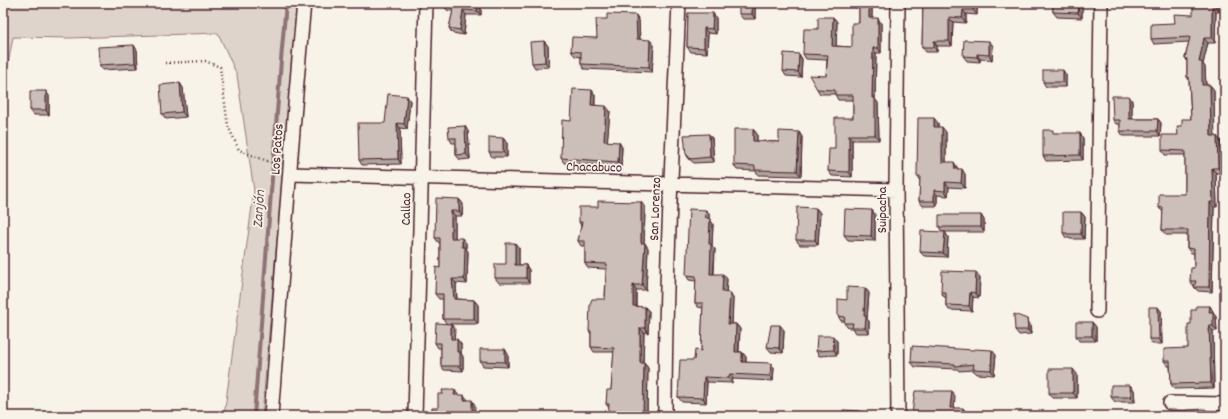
<svg xmlns="http://www.w3.org/2000/svg" width="1228" height="419" font-family="Dekko,sans-serif">
	<style>
		.green { fill: #ded4cc; stroke: #947a7c }
		.lines { fill: none; stroke-linecap: round; stroke-linejoin: round }
		.stream { stroke: #8e7275; stroke-width: 4 }
		.minor-casing { stroke: #4a1f2b; stroke-width: 16 }
		.path { stroke: #4a1f2b; stroke-width: 2.5; stroke-dasharray: 1 3; stroke-linecap: butt }
		.minor { stroke: #f7f3e8; stroke-width: 13 }
		.wall { fill: #afa49f; stroke: #4a1f2b }
		.shaded-wall { fill: #8f8682; stroke: #4a1f2b }
		.building { fill: #ccbfb9; stroke: #4a1f2b }
		.labels { text-anchor: middle; stroke-width: 3.5; stroke-linejoin: round; paint-order: stroke }
		.street-label { font-size: 14px; fill: #4a1f2b; stroke: #f7f3e8 }
		.water-label { font-size: 15px; font-style: italic; fill: #6c4950; stroke: #f7f3e8 }
	</style>
	<rect width="100%" height="100%" fill="#f7f3e8"/>
	<filter id="ink" filterUnits="userSpaceOnUse"><feTurbulence type="fractalNoise" baseFrequency=".025" numOctaves="2"/><feDisplacementMap in="SourceGraphic" scale="8" xChannelSelector="R" yChannelSelector="G"/><feConvolveMatrix kernelMatrix="1 2 1 2 8 2 1 2 1" color-interpolation-filters="sRGB"/></filter>
	<g filter="url(#ink)">
		<path class="green" d="M 3,3 L 297,3 L 262,416 L 224,416 L 254,191 L 237,75 L 218,33 L 70,38 L 13,37 L 6,75 L 3,75 Z"/>
		<g class="lines">
			<path class="stream" d="M 254,416 L 281,60 L 286,3"/>
			<g class="minor-casing">
				<path id="minor" d="M 898,3 L 896,190 L 898,416
					M 290,174 L 896,190
					M 1097,311 L 1101,3
					M 1170,403 L 1225,404
					M 271,416 C 282,278 291,140 304,3
					M 415,416 L 426,3
					M 665,416 C 665,278 673,140 679,3"/>
			</g>
			<path class="path" d="M 165,63 L 205,61 L 220,67 L 228,126 L 239,150 L 254,156 L 273,163 L 278,164"/>
			<use href="#minor" class="minor"/>
		</g>
		<path class="wall" d="M 444,3 L 481,5 L 481,15 L 466,15 L 464,35 L 452,33 L 449,28 L 453,11 L 448,11 L 444,6 Z
			M 755,3 L 755,19 L 743,19 L 739,14 Z
			M 781,3 L 798,3 L 798,4 L 781,4 Z
			M 852,3 L 872,3 L 872,18 L 881,23 L 881,53 L 876,53 L 875,99 L 878,103 L 879,140 L 852,140 L 852,177 L 832,176 L 828,171 L 835,149 L 853,118 L 853,100 L 838,100 L 835,94 L 820,94 L 817,89 L 826,76 L 827,60 L 806,59 L 803,54 L 818,29 L 833,17 L 837,22 L 836,46 L 852,47 L 859,23 L 859,8 L 856,8 Z
			M 923,3 L 977,3 L 977,15 L 966,14 L 966,23 L 953,22 L 952,46 L 937,46 L 937,52 L 926,52 L 922,47 Z
			M 1048,3 L 1084,3 L 1084,5 L 1082,5 L 1082,18 L 1057,17 L 1053,12 L 1053,4 L 1049,4 Z
			M 1219,3 L 1219,12 L 1216,12 L 1215,43 L 1208,43 L 1203,64 L 1205,67 L 1206,85 L 1210,85 L 1214,90 L 1214,136 L 1221,141 L 1222,173 L 1216,173 L 1217,207 L 1214,207 L 1212,292 L 1198,291 L 1194,287 L 1195,286 L 1194,286 L 1190,281 L 1194,268 L 1194,253 L 1191,253 L 1187,248 L 1187,235 L 1166,235 L 1162,230 L 1163,212 L 1159,208 L 1185,194 L 1185,155 L 1165,155 L 1162,150 L 1178,135 L 1182,126 L 1191,119 L 1189,80 L 1187,77 L 1187,60 L 1185,58 L 1189,42 L 1154,44 L 1151,39 L 1175,23 Z
			M 688,13 L 716,18 L 716,34 L 708,33 L 707,53 L 691,52 L 687,47 Z
			M 639,20 L 640,40 L 654,45 L 652,72 L 584,69 L 581,64 L 581,57 L 575,56 L 571,51 L 597,38 Z
			M 544,41 L 548,46 L 549,67 L 535,68 L 532,63 Z
			M 989,41 L 993,46 L 992,60 L 980,59 L 980,62 L 967,61 L 963,56 Z
			M 137,50 L 138,68 L 102,70 L 99,65 Z
			M 799,54 L 802,59 L 801,77 L 786,76 L 783,71 Z
			M 1066,75 L 1066,87 L 1046,87 L 1043,82 Z
			M 180,83 L 183,88 L 186,117 L 166,119 L 162,114 Z
			M 592,90 L 595,95 L 595,105 L 610,111 L 607,142 L 622,147 L 621,167 L 564,163 L 561,158 L 571,121 Z
			M 46,91 L 49,96 L 49,115 L 34,115 L 30,110 Z
			M 407,96 L 410,101 L 407,129 L 400,128 L 401,164 L 362,165 L 359,160 L 385,123 Z
			M 1129,96 L 1132,101 L 1132,119 L 1158,119 L 1161,123 L 1160,136 L 1123,136 L 1120,131 L 1120,124 L 1116,124 L 1113,120 Z
			M 938,123 L 938,127 L 946,132 L 946,162 L 957,167 L 958,169 L 965,174 L 965,188 L 949,187 L 948,196 L 937,195 L 937,206 L 923,206 L 919,201 L 920,181 L 917,176 Z
			M 753,129 L 757,134 L 757,141 L 779,142 L 799,132 L 802,137 L 801,176 L 758,175 L 756,171 L 737,170 L 734,165 Z
			M 468,131 L 470,159 L 460,160 L 456,155 L 456,143 L 452,143 L 449,138 Z
			M 1055,133 L 1083,138 L 1083,160 L 1046,161 L 1043,156 Z
			M 503,138 L 507,143 L 507,157 L 492,157 L 489,152 Z
			M 712,138 L 714,162 L 694,163 L 689,159 L 686,154 Z
			M 459,199 L 463,204 L 462,216 L 455,216 L 455,238 L 466,243 L 466,248 L 468,252 L 467,284 L 456,283 L 457,299 L 474,300 L 478,305 L 478,324 L 450,324 L 455,329 L 454,339 L 461,344 L 461,353 L 463,357 L 463,371 L 444,370 L 441,366 L 441,348 L 438,348 L 435,343 L 447,324 L 443,319 L 443,299 L 439,299 L 435,294 L 440,268 L 440,243 L 439,243 L 435,238 Z
			M 598,207 L 645,207 L 644,243 L 648,248 L 646,290 L 636,290 L 636,306 L 649,311 L 648,333 L 644,332 L 643,363 L 644,363 L 648,368 L 647,416 L 608,416 L 609,408 L 606,404 L 611,390 L 614,352 L 594,352 L 591,347 L 591,334 L 589,331 L 605,299 L 606,269 L 588,268 L 585,263 L 585,246 L 581,246 L 578,241 L 581,226 L 579,222 Z
			M 816,208 L 820,213 L 818,245 L 800,245 L 796,240 Z
			M 706,210 L 709,214 L 709,219 L 713,224 L 712,246 L 715,249 L 714,274 L 727,279 L 726,293 L 733,298 L 732,324 L 736,324 L 740,329 L 739,352 L 742,352 L 746,357 L 746,362 L 774,368 L 773,381 L 733,379 L 732,383 L 707,382 L 706,403 L 682,402 L 678,397 L 694,360 L 701,351 L 703,308 L 698,307 L 695,303 L 696,281 L 689,280 L 686,275 Z
			M 872,210 L 875,215 L 875,241 L 848,240 L 844,235 Z
			M 1081,212 L 1085,217 L 1084,239 L 1070,239 L 1069,238 L 1066,238 L 1063,233 Z
			M 981,215 L 984,220 L 984,232 L 942,232 L 939,227 Z
			M 945,232 L 948,237 L 947,257 L 924,256 L 920,252 Z
			M 519,248 L 519,265 L 526,265 L 529,270 L 529,283 L 499,283 L 495,278 Z
			M 980,277 L 979,298 L 973,297 L 972,311 L 949,310 L 946,305 L 946,297 L 944,297 L 941,292 Z
			M 865,288 L 869,293 L 867,319 L 869,321 L 869,333 L 856,333 L 853,328 L 848,328 L 844,323 L 845,321 L 841,321 L 838,316 L 847,300 Z
			M 1210,306 L 1216,317 L 1217,331 L 1213,331 L 1214,388 L 1174,389 L 1171,384 L 1170,366 L 1168,366 L 1164,361 L 1188,348 L 1191,324 L 1196,310 Z
			M 1161,311 L 1162,344 L 1152,344 L 1149,339 Z
			M 1092,322 L 1096,327 L 1096,341 L 1079,341 L 1076,336 Z
			M 1030,324 L 1031,334 L 1019,335 L 1015,330 Z
			M 784,330 L 783,353 L 771,352 L 767,347 Z
			M 837,341 L 837,355 L 819,356 L 816,351 Z
			M 508,354 L 508,367 L 483,366 L 480,361 Z
			M 996,355 L 994,375 L 977,374 L 973,370 L 959,371 L 957,369 L 915,367 L 911,362 Z
			M 1077,374 L 1077,398 L 1052,398 L 1049,393 Z
			M 1130,385 L 1134,390 L 1135,402 L 1115,402 L 1111,397 Z"/>
		<path class="shaded-wall" d="M 476,3 L 479,3 L 481,5 L 481,15 L 477,11 Z
			M 752,3 L 755,3 L 755,19 L 752,14 Z
			M 869,3 L 872,3 L 872,23 L 869,18 Z
			M 974,3 L 977,3 L 977,15 L 973,10 Z
			M 1079,3 L 1081,3 L 1082,5 L 1082,18 L 1078,13 Z
			M 1216,3 L 1219,3 L 1219,12 L 1216,7 Z
			M 1212,7 L 1216,12 L 1215,43 L 1212,38 Z
			M 463,10 L 466,15 L 464,35 L 460,30 Z
			M 963,10 L 966,14 L 966,23 L 962,18 Z
			M 713,13 L 716,18 L 716,34 L 712,29 Z
			M 636,15 L 639,20 L 640,44 L 637,39 Z
			M 833,17 L 837,22 L 836,50 L 832,46 Z
			M 949,17 L 953,22 L 952,46 L 949,41 Z
			M 878,18 L 881,23 L 881,53 L 878,48 Z
			M 704,28 L 708,33 L 707,53 L 704,48 Z
			M 1204,38 L 1208,43 L 1203,64 L 1205,67 L 1206,90 L 1202,85 L 1199,62 Z
			M 650,40 L 654,45 L 652,72 L 649,67 Z
			M 544,41 L 548,46 L 549,67 L 545,62 Z
			M 934,41 L 937,46 L 937,52 L 934,47 Z
			M 989,41 L 993,46 L 992,60 L 989,55 Z
			M 134,45 L 137,50 L 138,68 L 135,63 Z
			M 873,48 L 876,53 L 875,99 L 878,103 L 879,140 L 875,135 L 872,98 Z
			M 799,54 L 802,59 L 801,77 L 798,72 Z
			M 977,54 L 980,59 L 980,62 L 977,57 Z
			M 1063,70 L 1066,75 L 1066,87 L 1063,82 Z
			M 180,83 L 183,88 L 186,117 L 182,112 Z
			M 1210,85 L 1214,90 L 1215,141 L 1211,136 Z
			M 592,90 L 595,95 L 594,110 L 591,105 Z
			M 46,91 L 49,96 L 49,115 L 46,110 Z
			M 407,96 L 410,101 L 407,129 L 404,124 Z
			M 1129,96 L 1132,101 L 1132,123 L 1129,119 Z
			M 606,106 L 610,111 L 607,146 L 604,141 Z
			M 934,118 L 938,123 L 938,132 L 934,127 Z
			M 1158,119 L 1161,123 L 1160,136 L 1157,131 Z
			M 397,123 L 400,128 L 401,164 L 398,159 Z
			M 465,126 L 468,131 L 470,159 L 466,154 Z
			M 942,127 L 946,132 L 946,166 L 942,162 Z
			M 753,129 L 757,134 L 757,146 L 753,141 Z
			M 799,132 L 802,137 L 801,176 L 797,171 Z
			M 1080,133 L 1083,138 L 1083,160 L 1080,155 Z
			M 709,134 L 712,138 L 714,162 L 710,157 Z
			M 849,135 L 852,140 L 852,177 L 849,172 Z
			M 1217,136 L 1221,141 L 1222,173 L 1218,168 Z
			M 503,138 L 507,143 L 507,157 L 503,152 Z
			M 619,142 L 622,147 L 621,167 L 618,162 Z
			M 954,162 L 957,167 L 959,174 L 955,169 Z
			M 1212,168 L 1216,173 L 1217,207 L 1213,202 Z
			M 962,169 L 965,174 L 965,188 L 961,183 Z
			M 945,182 L 949,187 L 948,196 L 945,191 Z
			M 934,190 L 937,195 L 937,206 L 934,201 Z
			M 459,199 L 463,204 L 462,216 L 459,211 Z
			M 641,202 L 645,207 L 644,248 L 641,243 Z
			M 1210,202 L 1214,207 L 1212,292 L 1209,287 Z
			M 816,208 L 820,213 L 818,245 L 815,240 Z
			M 706,210 L 709,214 L 709,222 L 705,217 Z
			M 872,210 L 875,215 L 875,241 L 871,236 Z
			M 451,211 L 455,216 L 455,243 L 451,238 Z
			M 1081,212 L 1085,217 L 1084,239 L 1081,234 Z
			M 981,215 L 984,220 L 984,232 L 981,227 Z
			M 710,219 L 713,224 L 712,246 L 715,249 L 713,279 L 710,274 L 709,244 Z
			M 945,232 L 948,237 L 947,257 L 943,253 Z
			M 462,238 L 466,243 L 466,248 L 468,252 L 467,284 L 464,279 Z
			M 515,243 L 519,248 L 519,270 L 515,265 Z
			M 645,243 L 648,248 L 646,290 L 642,285 Z
			M 526,265 L 529,270 L 529,283 L 526,278 Z
			M 976,272 L 980,277 L 979,298 L 975,293 Z
			M 723,274 L 727,279 L 726,297 L 722,292 Z
			M 452,279 L 456,283 L 457,304 L 454,299 Z
			M 633,285 L 636,290 L 636,311 L 633,306 Z
			M 865,288 L 869,293 L 867,319 L 869,321 L 869,333 L 865,328 L 864,316 Z
			M 970,292 L 973,297 L 972,311 L 969,306 Z
			M 730,293 L 733,298 L 732,329 L 728,324 Z
			M 474,300 L 478,305 L 478,324 L 474,319 Z
			M 1210,306 L 1216,317 L 1217,331 L 1213,326 L 1209,312 Z
			M 645,307 L 649,311 L 648,333 L 645,328 Z
			M 1158,307 L 1161,311 L 1162,344 L 1159,339 Z
			M 1027,319 L 1030,324 L 1031,334 L 1028,330 Z
			M 1092,322 L 1096,327 L 1096,341 L 1092,336 Z
			M 451,324 L 455,329 L 454,343 L 451,339 Z
			M 736,324 L 740,329 L 738,357 L 735,352 Z
			M 780,325 L 784,330 L 783,353 L 779,348 Z
			M 1209,326 L 1213,331 L 1214,388 L 1211,383 Z
			M 640,328 L 644,332 L 643,368 L 640,363 Z
			M 833,336 L 837,341 L 837,355 L 834,350 Z
			M 457,339 L 461,344 L 461,353 L 463,357 L 463,371 L 460,366 L 457,352 Z
			M 505,349 L 508,354 L 508,367 L 505,362 Z
			M 992,350 L 996,355 L 994,375 L 991,370 Z
			M 742,352 L 746,357 L 745,367 L 742,362 Z
			M 644,363 L 648,368 L 647,416 L 643,416 Z
			M 771,363 L 774,368 L 773,381 L 770,376 Z
			M 1073,369 L 1077,374 L 1077,398 L 1073,393 Z
			M 730,374 L 733,379 L 732,383 L 728,378 Z
			M 704,377 L 707,382 L 706,403 L 703,398 Z
			M 1130,385 L 1134,390 L 1135,402 L 1131,397 Z
			M 455,390 L 458,395 L 458,400 L 454,395 Z
			M 952,391 L 955,396 L 954,412 L 950,408 Z
			M 464,395 L 468,400 L 464,400 Z
			M 472,400 L 475,405 L 475,416 L 472,416 Z
			M 963,408 L 967,413 L 966,416 L 963,416 Z
			M 860,411 L 863,416 L 860,416 Z"/>
		<path class="building" d="M 444,3 L 478,3 L 477,11 L 463,10 L 460,30 L 449,28 L 454,6 L 444,6 Z
			M 739,3 L 752,3 L 752,14 L 739,14 Z
			M 859,3 L 869,3 L 869,18 L 878,18 L 878,48 L 873,48 L 872,98 L 875,98 L 875,135 L 849,135 L 849,172 L 828,171 L 829,149 L 835,149 L 835,118 L 853,118 L 853,95 L 835,95 L 835,90 L 817,89 L 809,75 L 826,76 L 828,55 L 803,54 L 804,29 L 818,29 L 818,17 L 833,17 L 832,46 L 852,47 L 852,23 L 859,23 Z
			M 923,3 L 974,3 L 973,10 L 963,10 L 962,18 L 949,17 L 949,41 L 934,41 L 934,47 L 922,47 Z
			M 1053,3 L 1079,3 L 1078,13 L 1053,12 Z
			M 1193,3 L 1216,3 L 1216,7 L 1212,7 L 1212,38 L 1204,38 L 1199,62 L 1202,62 L 1202,85 L 1210,85 L 1211,136 L 1217,136 L 1218,168 L 1212,168 L 1213,202 L 1210,202 L 1209,287 L 1194,287 L 1196,281 L 1190,281 L 1191,268 L 1194,268 L 1194,249 L 1187,248 L 1188,230 L 1162,230 L 1163,207 L 1159,208 L 1159,194 L 1185,194 L 1185,151 L 1162,150 L 1162,135 L 1178,135 L 1177,126 L 1182,126 L 1182,119 L 1191,119 L 1189,77 L 1187,77 L 1187,59 L 1185,58 L 1190,37 L 1151,39 L 1151,24 L 1175,23 L 1174,14 L 1193,15 Z
			M 688,13 L 713,13 L 712,29 L 704,28 L 704,48 L 687,47 Z
			M 607,14 L 636,15 L 637,39 L 650,40 L 649,67 L 581,64 L 581,52 L 571,51 L 572,37 L 597,38 L 596,19 L 607,19 Z
			M 964,40 L 989,41 L 989,55 L 977,54 L 977,57 L 963,56 Z
			M 544,41 L 545,62 L 532,63 L 530,42 Z
			M 134,45 L 135,63 L 99,65 L 98,47 Z
			M 784,53 L 799,54 L 798,72 L 783,71 Z
			M 1043,70 L 1063,70 L 1063,82 L 1043,82 Z
			M 180,83 L 182,112 L 162,114 L 160,85 Z
			M 573,89 L 592,90 L 591,105 L 606,106 L 604,141 L 619,142 L 618,162 L 561,158 L 562,120 L 571,121 Z
			M 30,91 L 46,91 L 46,110 L 30,110 Z
			M 388,94 L 407,96 L 404,124 L 397,123 L 398,159 L 359,160 L 358,123 L 385,123 Z
			M 1112,96 L 1129,96 L 1129,119 L 1158,119 L 1157,131 L 1120,131 L 1120,120 L 1113,120 Z
			M 918,118 L 934,118 L 934,127 L 942,127 L 942,162 L 954,162 L 955,169 L 962,169 L 961,183 L 945,182 L 945,191 L 934,190 L 934,201 L 919,201 L 920,176 L 917,176 Z
			M 465,126 L 466,154 L 456,155 L 456,138 L 449,138 L 448,127 Z
			M 734,129 L 753,129 L 753,141 L 779,142 L 779,131 L 799,132 L 797,171 L 755,170 L 755,166 L 734,165 Z
			M 1043,130 L 1053,130 L 1053,133 L 1080,133 L 1080,155 L 1043,156 Z
			M 709,134 L 710,157 L 691,159 L 686,154 L 684,135 Z
			M 489,137 L 503,138 L 503,152 L 489,152 Z
			M 436,198 L 459,199 L 459,211 L 451,211 L 451,238 L 462,238 L 462,247 L 465,247 L 464,279 L 452,279 L 454,299 L 474,300 L 474,319 L 443,319 L 443,294 L 435,294 L 436,267 L 440,268 L 440,238 L 435,238 Z
			M 598,201 L 641,202 L 641,243 L 645,243 L 642,285 L 633,285 L 633,306 L 645,307 L 645,328 L 640,328 L 640,363 L 644,363 L 643,416 L 608,416 L 609,404 L 606,404 L 607,390 L 611,390 L 614,348 L 591,347 L 591,331 L 589,331 L 590,304 L 592,299 L 605,299 L 607,264 L 585,263 L 585,241 L 578,241 L 582,222 L 579,222 L 579,207 L 598,207 Z
			M 797,207 L 816,208 L 815,240 L 796,240 Z
			M 689,209 L 706,210 L 705,217 L 710,219 L 709,244 L 711,244 L 710,274 L 723,274 L 722,292 L 730,293 L 728,324 L 736,324 L 735,352 L 742,352 L 742,362 L 771,363 L 770,376 L 730,374 L 728,378 L 704,377 L 703,398 L 678,397 L 680,360 L 694,360 L 695,350 L 701,351 L 703,303 L 695,303 L 696,276 L 686,275 Z
			M 845,209 L 872,210 L 871,236 L 844,235 Z
			M 1063,212 L 1081,212 L 1081,234 L 1067,234 L 1067,233 L 1063,233 Z
			M 939,215 L 981,215 L 981,227 L 939,227 Z
			M 921,231 L 945,232 L 943,253 L 920,252 Z
			M 506,243 L 515,243 L 515,265 L 526,265 L 526,278 L 495,278 L 495,264 L 506,264 Z
			M 942,271 L 976,272 L 975,293 L 970,292 L 969,306 L 946,305 L 946,292 L 941,292 Z
			M 847,287 L 865,288 L 864,316 L 866,316 L 865,328 L 852,328 L 853,323 L 844,323 L 845,317 L 838,316 L 838,299 L 847,300 Z
			M 1196,306 L 1210,306 L 1209,312 L 1213,312 L 1213,326 L 1209,326 L 1211,383 L 1171,384 L 1170,361 L 1164,361 L 1164,349 L 1188,348 L 1188,324 L 1191,324 L 1191,310 L 1196,310 Z
			M 1149,307 L 1158,307 L 1159,339 L 1149,339 Z
			M 1014,314 L 1027,319 L 1028,330 L 1015,330 Z
			M 1076,322 L 1092,322 L 1092,336 L 1076,336 Z
			M 436,323 L 451,324 L 451,339 L 457,339 L 457,352 L 460,352 L 460,366 L 441,366 L 441,343 L 435,343 Z
			M 771,325 L 780,325 L 779,348 L 767,347 Z
			M 817,336 L 833,336 L 834,350 L 816,351 Z
			M 912,346 L 974,350 L 974,349 L 992,350 L 991,370 L 973,369 L 974,364 L 955,366 L 955,364 L 911,362 Z
			M 480,349 L 505,349 L 505,362 L 480,361 Z
			M 1049,369 L 1073,369 L 1073,393 L 1049,393 Z
			M 1111,385 L 1130,385 L 1131,397 L 1111,397 Z
			M 442,390 L 455,390 L 454,395 L 464,395 L 464,400 L 472,400 L 472,416 L 431,416 L 432,408 L 438,408 L 438,394 L 443,394 Z
			M 915,391 L 952,391 L 950,408 L 963,408 L 963,416 L 912,416 L 913,406 Z
			M 1205,409 L 1214,416 L 1186,416 L 1186,410 Z
			M 843,410 L 860,411 L 860,416 L 837,416 L 837,414 L 843,414 Z"/>
	</g>
	<g class="labels">
		<g class="street-label">
			<text transform="translate(276 149) rotate(-86)" y="5">Los Patos</text>
			<text transform="translate(594 166) rotate(1)" y="5">Chacabuco</text>
			<text transform="translate(405 209) rotate(-89)" y="5">Callao</text>
			<text transform="translate(654 209) rotate(-88)" y="5">San Lorenzo</text>
			<text transform="translate(881 210) rotate(-90)" y="5">Suipacha</text>
		</g>
		<g class="water-label">
			<text transform="translate(258 209) rotate(-86)" y="5">Zanjón</text>
		</g>
	</g>
	<rect width="1228" height="419" fill="none" stroke="#f7f3e8" stroke-width="16"/>
	<rect x="8" y="8" width="1212" height="403" fill="none" stroke="#4a1f2b" stroke-width="1.5" filter="url(#ink)"/>
</svg>
